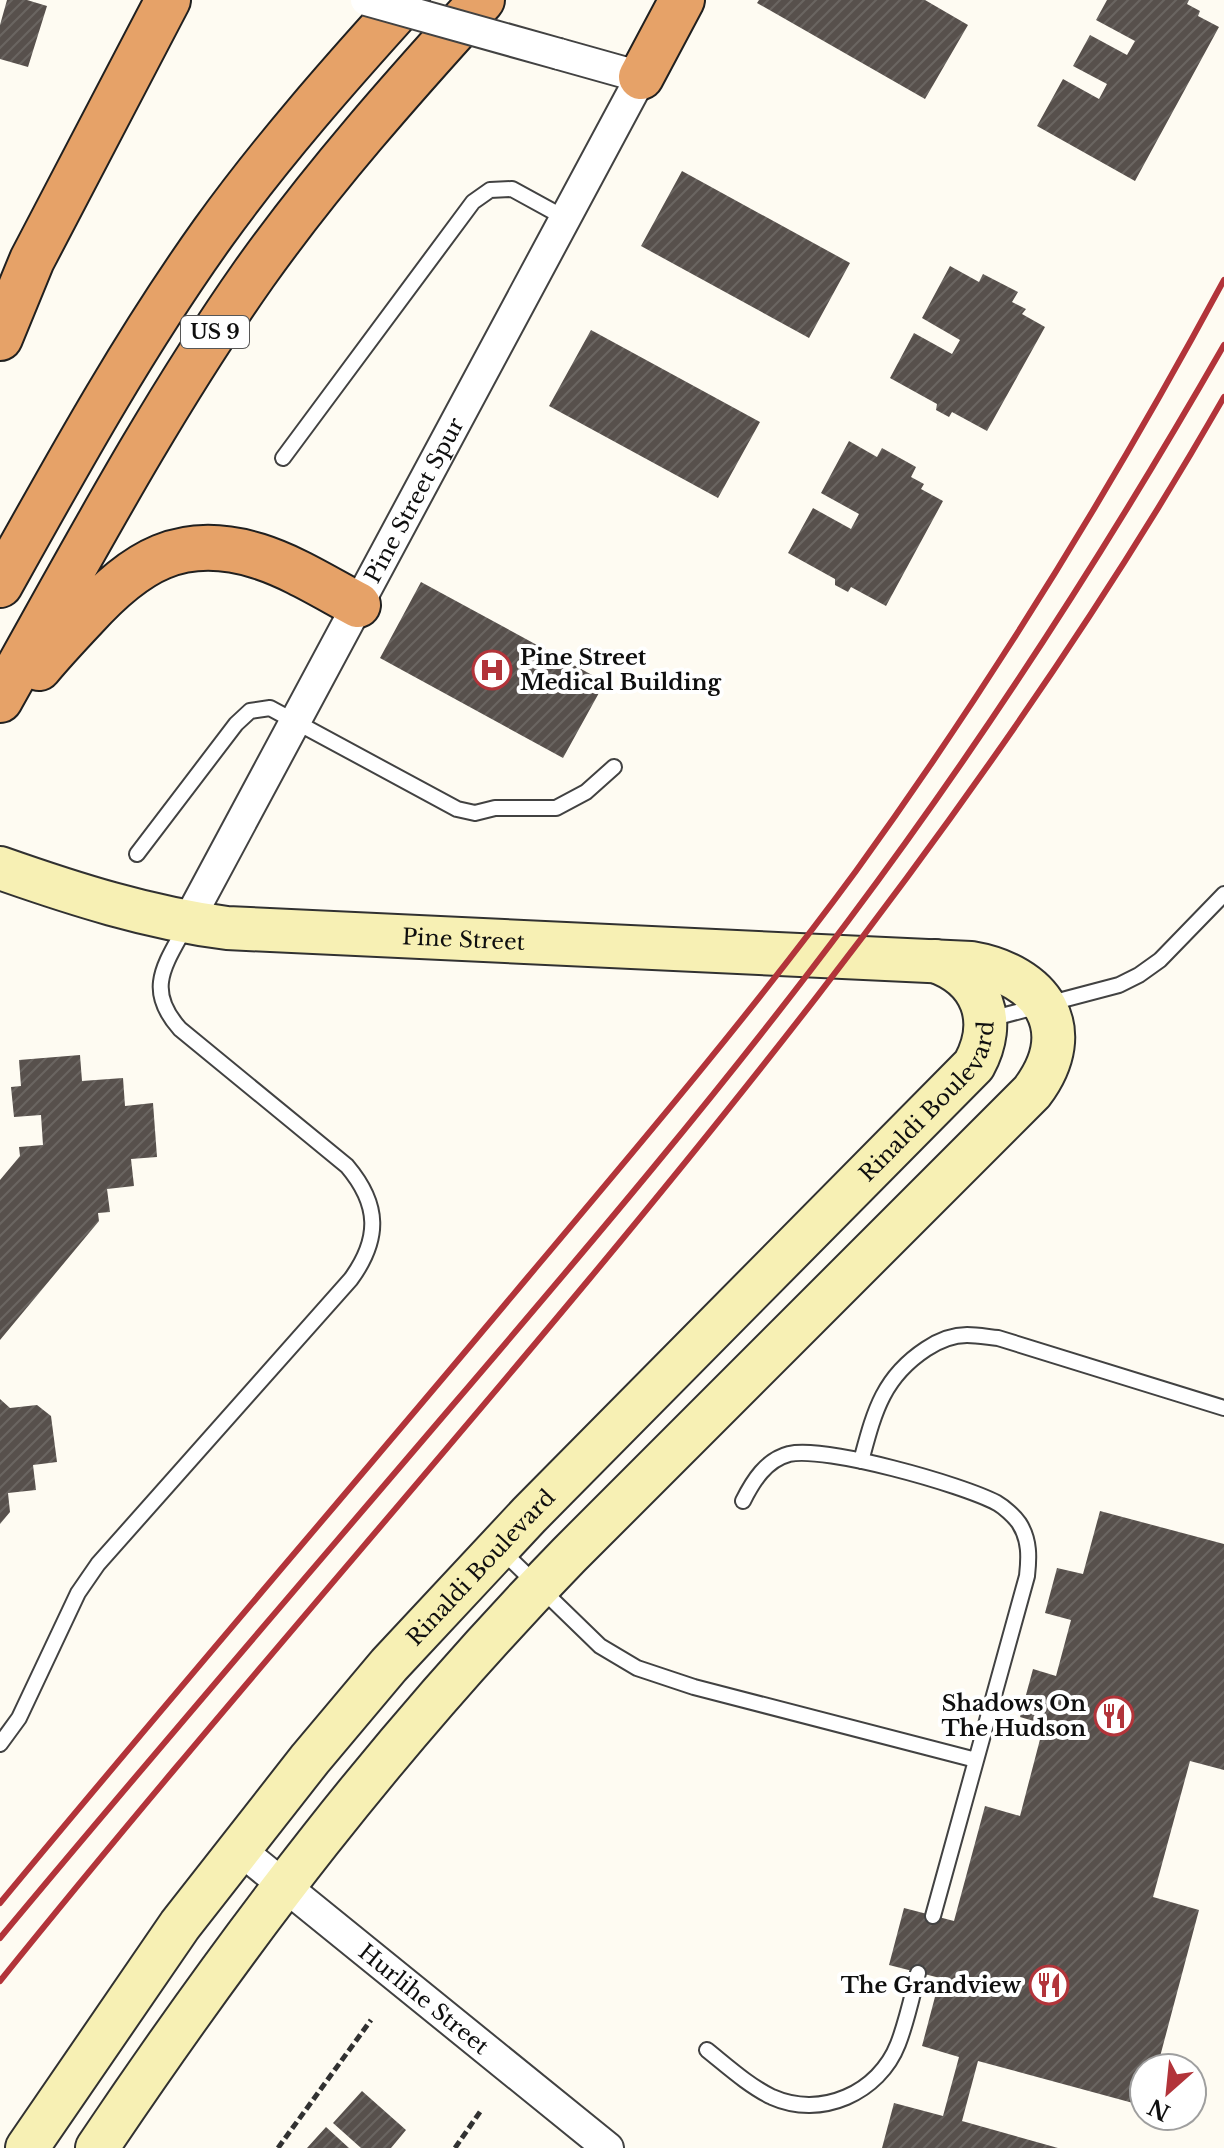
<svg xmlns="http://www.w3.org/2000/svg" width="1224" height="2148" font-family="'Libre Baskerville',serif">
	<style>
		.building { fill: url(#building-hatch) }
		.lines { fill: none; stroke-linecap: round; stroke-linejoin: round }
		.lane-casing { stroke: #424242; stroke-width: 18 }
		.street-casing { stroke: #424242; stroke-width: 34 }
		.secondary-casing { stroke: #313131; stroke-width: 46 }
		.highway-casing { stroke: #202020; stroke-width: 48 }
		.path { stroke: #313131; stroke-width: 5; stroke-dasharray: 8 4; stroke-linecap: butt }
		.lane { stroke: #fff; stroke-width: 14 }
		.street { stroke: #fff; stroke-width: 30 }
		.secondary { stroke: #f7f0b4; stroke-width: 42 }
		.highway { stroke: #e6a268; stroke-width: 44 }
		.rail { stroke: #b2343a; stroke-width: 6 }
		.street-bridge-casing { stroke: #424242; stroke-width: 34; stroke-linecap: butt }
		.street-bridge { stroke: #fff; stroke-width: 30 }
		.labels { text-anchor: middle; stroke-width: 8; stroke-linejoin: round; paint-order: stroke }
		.shield { fill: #fff; stroke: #575757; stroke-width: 2 }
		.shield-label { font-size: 20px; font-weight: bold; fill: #0f0f0f }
		.street-label { font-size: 22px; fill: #0f0f0f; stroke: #fff }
		.poi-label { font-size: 22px; font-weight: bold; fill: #0f0f0f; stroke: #fff; text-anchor: end }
	</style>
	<defs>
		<pattern id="building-hatch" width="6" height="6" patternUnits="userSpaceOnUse" patternTransform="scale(2)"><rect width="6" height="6" fill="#57504c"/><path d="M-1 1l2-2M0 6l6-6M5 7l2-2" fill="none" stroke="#6a6561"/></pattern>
	</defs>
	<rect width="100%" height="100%" fill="#fefbf2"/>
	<path class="building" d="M 7,0 L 27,0 L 47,6 L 28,67 L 0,59 L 0,25 Z
		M 759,0 L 925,0 L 968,25 L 925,99 L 757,3 Z
		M 1107,0 L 1189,0 L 1187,4 L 1200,11 L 1198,16 L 1219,27 L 1135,181 L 1037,126 L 1063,79 L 1099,99 L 1107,84 L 1073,66 L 1090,35 L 1127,55 L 1135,41 L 1096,20 Z
		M 682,171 L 850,263 L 809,338 L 641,246 Z
		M 950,266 L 979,282 L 983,274 L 1018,292 L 1012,302 L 1026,309 L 1022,314 L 1045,327 L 987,431 L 952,412 L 949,417 L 936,410 L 937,404 L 890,378 L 914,333 L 952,354 L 960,340 L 922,318 Z
		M 591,330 L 760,422 L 718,498 L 549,406 Z
		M 849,441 L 877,457 L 882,448 L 916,467 L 911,477 L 924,484 L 921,489 L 943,501 L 886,606 L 851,587 L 848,592 L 835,585 L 835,579 L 788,553 L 813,508 L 851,529 L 859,514 L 821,493 Z
		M 421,582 L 605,682 L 563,758 L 380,658 Z
		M 80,1055 L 82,1081 L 123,1078 L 125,1106 L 153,1103 L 157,1157 L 131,1159 L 134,1186 L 107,1189 L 110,1212 L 98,1213 L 99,1221 L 0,1340 L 0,1180 L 20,1156 L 19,1147 L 43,1145 L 41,1115 L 14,1117 L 11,1087 L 21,1086 L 19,1060 Z
		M 0,1399 L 10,1408 L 37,1405 L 51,1416 L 57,1462 L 33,1465 L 36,1490 L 8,1493 L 10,1512 L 0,1524 Z
		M 1100,1511 L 1224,1544 L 1224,1770 L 1190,1761 L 1153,1897 L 1199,1910 L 1157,2068 L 1144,2068 L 1144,2106 L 978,2061 L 962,2121 L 1058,2148 L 882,2148 L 894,2103 L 943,2116 L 959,2057 L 922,2046 L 940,1978 L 889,1965 L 904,1908 L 954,1921 L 985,1806 L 1020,1816 L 1044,1724 L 1020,1717 L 1033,1669 L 1056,1676 L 1071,1620 L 1045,1613 L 1057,1568 L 1083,1574 Z
		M 362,2091 L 406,2130 L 391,2148 L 361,2148 L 333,2123 Z
		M 326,2127 L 349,2148 L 307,2148 Z"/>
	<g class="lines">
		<g class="lane-casing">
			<path id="lane" d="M 283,458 L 473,202 L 490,190 L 512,189 L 565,218
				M 137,854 L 236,724 L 250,711 L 270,708 L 457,809 L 475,813 L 495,808 L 556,808 L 586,792 L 614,767
				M 990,1019 L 1119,985 L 1139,975 L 1160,960 L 1224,894
				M 861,1461 C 874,1413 882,1378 926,1349 C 938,1341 951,1335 967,1335 C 977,1335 988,1337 998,1338 L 1224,1408
				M 743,1501 C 753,1481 766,1460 789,1454 C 826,1446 961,1484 997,1503 C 1004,1507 1014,1516 1019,1523 C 1030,1540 1029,1558 1027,1576 L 933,1916
				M 502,1551 L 600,1646 L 637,1668 L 694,1687 L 976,1760
				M 0,1744 L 19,1718 L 78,1593 L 98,1564 L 351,1279 C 380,1239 380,1205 347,1166 L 180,1029 C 145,990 164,966 186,926
				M 707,2050 C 727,2066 749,2086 772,2097 C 821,2119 879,2093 898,2044 C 907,2021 912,1996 918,1973"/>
		</g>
		<g class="street-casing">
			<g id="street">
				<path id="s1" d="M 187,923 L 641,77 L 559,54"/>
				<path id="s2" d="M 239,1849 L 608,2148"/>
			</g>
		</g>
		<g class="secondary-casing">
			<g id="secondary">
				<path id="s3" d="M 0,868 C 74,894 149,918 227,928 L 971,963 C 1041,975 1080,1028 1032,1092 L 569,1555 C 389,1740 241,1934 97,2148"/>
				<path id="s4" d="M 27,2148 L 180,1925 L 310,1759 L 389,1665 L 529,1515 L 974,1065 C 998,1021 983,978 935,961"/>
			</g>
		</g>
		<g class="highway-casing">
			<path id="highway" d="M 641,77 L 682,0
				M 0,338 L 32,260 L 168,0
				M 0,585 C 67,465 133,345 213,233 C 272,151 339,75 407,0
				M 39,668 C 53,651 69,634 85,617 C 135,562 181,532 258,556 C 293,567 326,588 358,605
				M 0,700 C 81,556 159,409 254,274 C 323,177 402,88 482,0"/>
		</g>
		<path class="path" d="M 278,2148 L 371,2020
			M 455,2148 L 482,2109"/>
		<use href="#lane" class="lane"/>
		<use href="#street" class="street"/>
		<use href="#secondary" class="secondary"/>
		<use href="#highway" class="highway"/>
		<path class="rail" d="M 0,1903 C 174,1693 353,1486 528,1277 C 640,1144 753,1011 856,871 C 992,683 1114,484 1224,280
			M 0,1938 C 149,1759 301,1583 452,1406 C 588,1247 723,1088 848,921 C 986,737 1110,544 1224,345
			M 0,1981 C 418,1462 891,980 1224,397"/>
		<g class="street-bridge-casing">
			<path id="street-bridge" d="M 366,0 L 559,54"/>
		</g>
		<use href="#street-bridge" class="street-bridge"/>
	</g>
	<defs>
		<g id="hospital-ring" transform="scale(2)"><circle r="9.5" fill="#fff" stroke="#b2343a" stroke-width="1.5"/><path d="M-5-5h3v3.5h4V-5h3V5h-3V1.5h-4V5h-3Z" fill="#b2343a"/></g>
		<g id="restaurant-ring" transform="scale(2)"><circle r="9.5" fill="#fff" stroke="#b2343a" stroke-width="1.5"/><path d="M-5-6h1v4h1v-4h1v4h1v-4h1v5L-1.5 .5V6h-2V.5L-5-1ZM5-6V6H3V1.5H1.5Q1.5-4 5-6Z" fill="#b2343a"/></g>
	</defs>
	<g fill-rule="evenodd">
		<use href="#hospital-ring" x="492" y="670"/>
		<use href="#restaurant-ring" x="1114" y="1716"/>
		<use href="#restaurant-ring" x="1049" y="1985"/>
	</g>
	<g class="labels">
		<rect class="shield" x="181" y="316" width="68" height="32" rx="6"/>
		<g class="shield-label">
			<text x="215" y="339">US 9</text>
		</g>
		<g class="street-label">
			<text dy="8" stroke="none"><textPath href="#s1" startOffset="480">Pine Street Spur</textPath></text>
			<text dy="8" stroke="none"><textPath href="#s3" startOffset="472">Pine Street</textPath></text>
			<text dy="8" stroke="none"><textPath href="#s4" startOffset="1386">Rinaldi Boulevard</textPath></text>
			<text dy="8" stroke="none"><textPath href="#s4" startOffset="738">Rinaldi Boulevard</textPath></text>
			<text dy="8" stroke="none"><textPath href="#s2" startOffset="238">Hurlihe Street</textPath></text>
		</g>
		<g class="poi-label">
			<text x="520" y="665" text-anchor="start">Pine Street<tspan x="520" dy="25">Medical Building</tspan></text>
			<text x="1086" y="1711">Shadows On<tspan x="1086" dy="25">The Hudson</tspan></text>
			<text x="1021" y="1993">The Grandview</text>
		</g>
	</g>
	<g transform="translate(1168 2092) rotate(207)"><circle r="38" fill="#ffffff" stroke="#9f9f9f" stroke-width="2"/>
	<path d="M0-6L14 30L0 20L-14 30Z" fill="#b2343a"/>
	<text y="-12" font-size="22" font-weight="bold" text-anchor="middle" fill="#0f0f0f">N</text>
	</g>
</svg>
